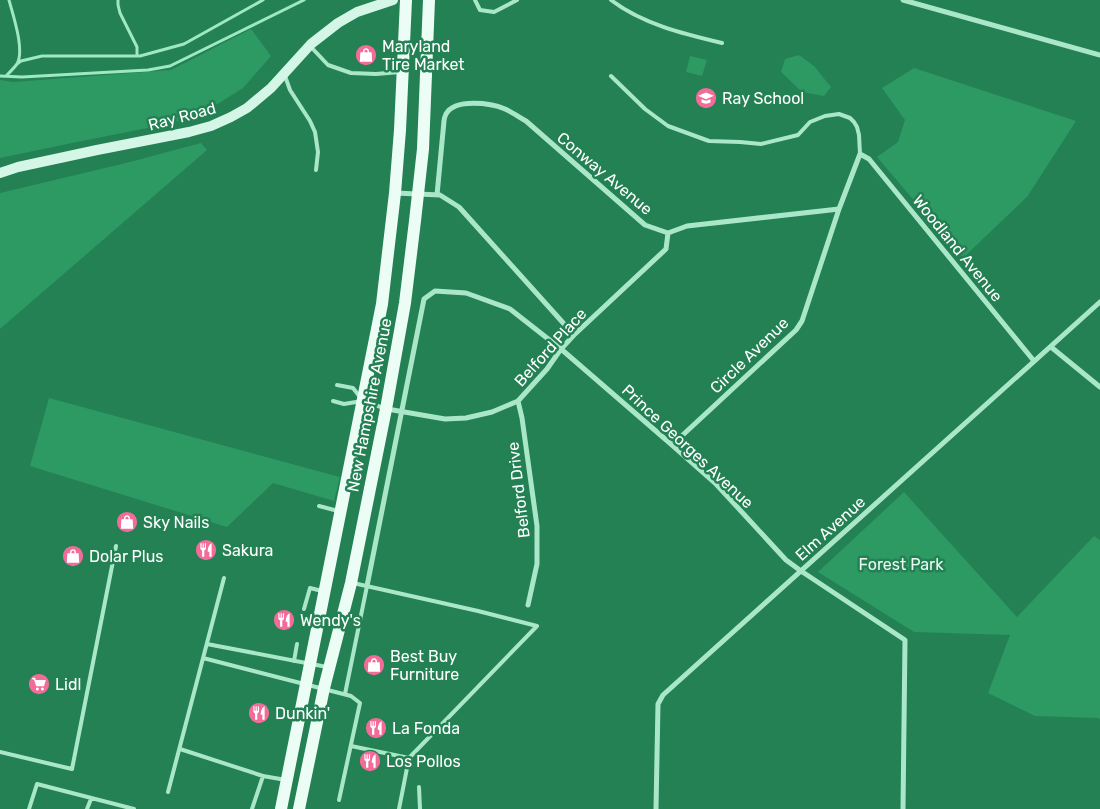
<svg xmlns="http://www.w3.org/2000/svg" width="1100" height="809" font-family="Rubik,sans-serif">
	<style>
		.green { fill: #2d9963 }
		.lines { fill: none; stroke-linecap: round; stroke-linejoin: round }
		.stream { stroke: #9ee8c2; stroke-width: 3 }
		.lane { stroke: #aae7c9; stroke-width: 4 }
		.street { stroke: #aae7c9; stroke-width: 5 }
		.secondary { stroke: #d4f6e6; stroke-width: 10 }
		.primary { stroke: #ecfdf6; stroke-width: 12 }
		.labels { text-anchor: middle; stroke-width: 5; stroke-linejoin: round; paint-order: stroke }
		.poi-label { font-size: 16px; fill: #fff; stroke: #238154; text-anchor: start }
		.street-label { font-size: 16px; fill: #fff; stroke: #238154 }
		.park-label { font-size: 16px; fill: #ebfbf3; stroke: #238154 }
	</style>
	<rect width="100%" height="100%" fill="#238154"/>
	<path class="green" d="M 251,29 L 271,56 L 243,88 L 208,110 L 173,123 L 77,142 L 0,158 L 0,80 L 13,82 L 171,70 Z
		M 799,55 L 814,66 L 831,87 L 824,96 L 802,92 L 781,72 L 785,59 Z
		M 690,56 L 707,60 L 702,76 L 686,72 Z
		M 914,68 L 1076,121 L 1027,197 L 963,258 L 877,157 L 898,142 L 905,120 L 882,88 Z
		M 201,143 L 207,150 L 0,329 L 0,193 L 130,162 Z
		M 49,398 L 340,477 L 334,501 L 273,483 L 227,527 L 30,466 Z
		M 904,492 L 1017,617 L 1094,536 L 1100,540 L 1100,719 L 1098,718 L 1035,716 L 988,693 L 1010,635 L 914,632 L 818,572 Z"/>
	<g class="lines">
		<path class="stream" d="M 118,0 L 118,5 L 120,13 L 137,47 L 137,56
			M 17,64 L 21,61 L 42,56 L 140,56 L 184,44 L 263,0
			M 0,76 L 22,77 L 148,70 L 170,66 L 304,0
			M 6,76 C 10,72 14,68 17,64 C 25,50 13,15 9,0"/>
		<path class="lane" d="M 475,0 L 480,10 L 494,12 L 517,0
			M 611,0 C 642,24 684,34 722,43
			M 311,47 L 328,65 L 351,73 L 376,74 L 400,72
			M 285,76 L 290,90 L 310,121 L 315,132 L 318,152 L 316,170
			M 611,76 L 645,109 L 668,126 L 709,141 L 740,142 L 761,144 L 798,135 L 810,122 L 825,116 L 839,114 L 850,118 L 854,122 L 857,127 L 859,135 L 860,154
			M 337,385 L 353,388 L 360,397
			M 333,401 L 344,404 L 362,401 L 384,408
			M 319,506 L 338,511
			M 304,609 L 310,588 L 322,591
			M 207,644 L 327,667
			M 203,658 L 351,696 L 360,703 L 339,800
			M 294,661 L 297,644
			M 345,694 L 367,586
			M 351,746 L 409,758 L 537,626 L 478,611 L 353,583
			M 180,749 L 263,776 L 286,780
			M 0,752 L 72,769 L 116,546
			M 419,787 L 420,809
			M 168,792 L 224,578
			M 29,809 L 37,784 L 134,809
			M 87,809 L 91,799
			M 252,809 L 263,776
			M 399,809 L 409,758"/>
		<path class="street" d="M 903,0 L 1100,55
			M 395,193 L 440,195 L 459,207 L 574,335
			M 437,195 L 444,121 C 444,119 445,116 446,114 C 455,98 491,103 505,109 C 512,112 519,117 526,121 L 645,225 L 668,233 L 687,226 L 839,209
			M 1051,347 L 1100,387
			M 518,401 L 522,418 L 537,526 L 537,564 L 528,605
			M 387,409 L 445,419 L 466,418 L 492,412 L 518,401 L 547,369 L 561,349 L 574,335 L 666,249 L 668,233
			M 672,445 L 796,330 L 802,321 L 839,209 L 860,154 L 869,159 L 1034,361
			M 367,586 L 424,299 L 435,291 L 466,293 L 510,309 L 561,349 L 672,445 L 716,484 L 786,560 L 801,571 L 905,640 L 903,809
			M 656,809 L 658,704 L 663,695 L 1100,302"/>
		<path class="secondary" d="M 0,173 L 18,167 L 97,150 L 189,132 L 211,126 L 231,117 L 247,108 L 271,88 L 311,44 L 338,23 L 357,12 L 393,0"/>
		<path class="primary" d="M 281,809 L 382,304 L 395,193 L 400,130 L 406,0
			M 299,809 L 324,688 L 351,583 L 386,409 L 405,303 L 415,221 L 423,149 L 429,0"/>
	</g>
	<defs>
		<g id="shop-disc" transform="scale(1.125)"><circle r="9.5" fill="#f36c99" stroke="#238154"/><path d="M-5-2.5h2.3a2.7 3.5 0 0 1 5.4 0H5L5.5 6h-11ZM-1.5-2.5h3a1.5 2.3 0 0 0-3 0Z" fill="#fff"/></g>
		<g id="school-disc" transform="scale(1.125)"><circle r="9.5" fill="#f36c99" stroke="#238154"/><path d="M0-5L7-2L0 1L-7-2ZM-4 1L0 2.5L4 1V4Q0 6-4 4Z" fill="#fff"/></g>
		<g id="restaurant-disc" transform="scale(1.125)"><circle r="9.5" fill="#f36c99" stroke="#238154"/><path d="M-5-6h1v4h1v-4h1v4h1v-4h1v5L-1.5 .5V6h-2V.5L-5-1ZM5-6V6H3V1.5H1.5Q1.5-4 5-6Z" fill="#fff"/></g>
		<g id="supermarket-disc" transform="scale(1.125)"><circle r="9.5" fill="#f36c99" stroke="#238154"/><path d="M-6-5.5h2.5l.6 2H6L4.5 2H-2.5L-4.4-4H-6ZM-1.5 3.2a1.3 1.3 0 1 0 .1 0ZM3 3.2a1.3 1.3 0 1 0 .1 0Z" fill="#fff"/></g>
	</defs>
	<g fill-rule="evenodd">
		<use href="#shop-disc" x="366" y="55"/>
		<use href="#school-disc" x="706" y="98"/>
		<use href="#shop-disc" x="127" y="522"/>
		<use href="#restaurant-disc" x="206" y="550"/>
		<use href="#shop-disc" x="73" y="556"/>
		<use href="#restaurant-disc" x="284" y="620"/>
		<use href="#shop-disc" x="374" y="665"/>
		<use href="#supermarket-disc" x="39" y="684"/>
		<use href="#restaurant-disc" x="259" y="713"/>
		<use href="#restaurant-disc" x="376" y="728"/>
		<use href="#restaurant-disc" x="370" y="761"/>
	</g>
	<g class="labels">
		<g class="poi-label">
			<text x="382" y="52">Maryland<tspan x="382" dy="18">Tire Market</tspan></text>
			<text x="722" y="104">Ray School</text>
			<text x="143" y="528">Sky Nails</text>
			<text x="222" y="556">Sakura</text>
			<text x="89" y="562">Dolar Plus</text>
			<text x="300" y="626">Wendy's</text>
			<text x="390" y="662">Best Buy<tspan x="390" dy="18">Furniture</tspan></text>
			<text x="55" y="690">Lidl</text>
			<text x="275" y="719">Dunkin'</text>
			<text x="392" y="734">La Fonda</text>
			<text x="386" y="767">Los Pollos</text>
		</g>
		<g class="street-label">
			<text transform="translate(182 116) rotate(-15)" y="6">Ray Road</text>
			<text transform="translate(605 173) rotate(40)" y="6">Conway Avenue</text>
			<text transform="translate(958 248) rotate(51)" y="6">Woodland Avenue</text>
			<text transform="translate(550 347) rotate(-48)" y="6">Belford Place</text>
			<text transform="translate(749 355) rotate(-44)" y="6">Circle Avenue</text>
			<text transform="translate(369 405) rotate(-79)" y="6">New Hampshire Avenue</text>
			<text transform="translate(688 446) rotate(43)" y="6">Prince Georges Avenue</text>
			<text transform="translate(518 490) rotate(-97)" y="6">Belford Drive</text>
			<text transform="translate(830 528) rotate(-42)" y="6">Elm Avenue</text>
		</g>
		<g class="park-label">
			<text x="901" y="570">Forest Park</text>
		</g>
	</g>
</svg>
